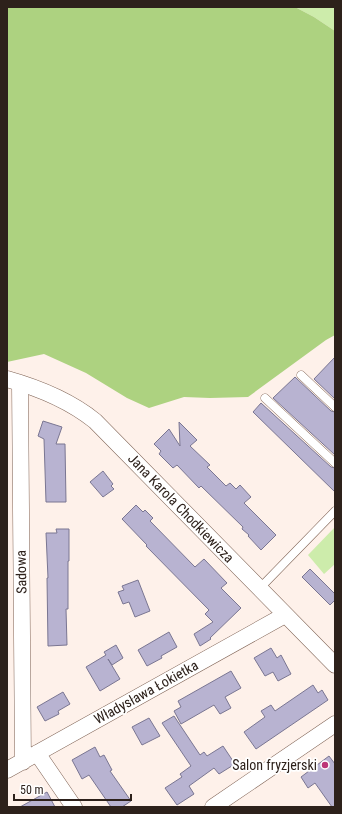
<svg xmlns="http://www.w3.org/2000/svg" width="342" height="814" font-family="'Roboto Condensed',sans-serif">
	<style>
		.green { fill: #cdecab }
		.forest { fill: #add280 }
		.building { fill: #b8b3d1; stroke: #7a7692 }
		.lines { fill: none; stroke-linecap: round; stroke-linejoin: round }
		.lane-casing { stroke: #816557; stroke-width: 9 }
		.street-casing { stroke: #816557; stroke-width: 17 }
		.lane { stroke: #fff; stroke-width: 8 }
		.street { stroke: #fff; stroke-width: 16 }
		.poi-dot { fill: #bd3677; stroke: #fff; stroke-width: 1.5 }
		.labels { text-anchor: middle; stroke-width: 3.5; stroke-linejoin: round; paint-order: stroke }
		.street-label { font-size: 14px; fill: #2d211b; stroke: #fff }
		.poi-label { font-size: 14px; fill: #2d211b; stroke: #fff; text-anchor: end }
	</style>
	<rect width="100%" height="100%" fill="#fef1ea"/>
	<path class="green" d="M 295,7 L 335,7 L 335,31 L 314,17 Z
		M 335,527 L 335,564 L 324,574 L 308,555 Z"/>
	<path class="forest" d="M 7,7 L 295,7 L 314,17 L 335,31 L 335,335 L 326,340 L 248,397 L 210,398 L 184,397 L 149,408 L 127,398 L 86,373 L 44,354 L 7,362 Z"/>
	<path class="building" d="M 335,357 L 335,399 L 314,379 Z
		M 295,377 L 331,411 L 335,412 L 335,455 L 273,398 Z
		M 261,403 L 331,467 L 335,468 L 335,492 L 253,412 Z
		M 43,421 L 62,427 L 56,444 L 65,444 L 66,502 L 46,502 L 44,439 L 38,436 Z
		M 179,422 L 197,440 L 190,446 L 210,465 L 207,467 L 226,486 L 230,483 L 236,489 L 240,485 L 251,497 L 244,503 L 276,535 L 261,550 L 248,536 L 249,535 L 242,529 L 243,527 L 201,486 L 199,488 L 177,465 L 173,468 L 159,454 L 161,451 L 154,444 L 169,429 L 180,446 Z
		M 103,471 L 113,484 L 111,486 L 114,489 L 103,497 L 90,482 Z
		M 136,505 L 143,512 L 145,510 L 153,518 L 150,521 L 195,567 L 204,559 L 227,583 L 221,588 L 241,608 L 210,638 L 211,639 L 200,646 L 194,634 L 213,622 L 205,614 L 209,610 L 146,546 L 147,545 L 122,519 Z
		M 56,529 L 69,529 L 69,561 L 68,561 L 68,609 L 66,609 L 67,645 L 48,646 L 47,578 L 48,578 L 46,533 L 57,533 Z
		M 310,569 L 335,594 L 335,600 L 330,605 L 302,577 Z
		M 138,580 L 150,611 L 135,617 L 129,602 L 123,604 L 118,592 L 124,590 L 122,586 Z
		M 169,632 L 177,647 L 161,656 L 162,658 L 147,666 L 138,650 Z
		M 116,645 L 123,658 L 112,665 L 108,659 L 120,679 L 100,691 L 86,667 L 106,655 L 104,652 Z
		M 271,648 L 277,658 L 281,655 L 291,674 L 278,681 L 273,672 L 265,676 L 254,658 Z
		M 231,671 L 241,688 L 225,697 L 231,708 L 220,714 L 214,705 L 181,724 L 174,711 L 181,707 L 178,701 Z
		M 313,685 L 318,693 L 322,690 L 328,700 L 256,749 L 244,732 L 265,717 L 261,711 L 271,705 L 275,711 Z
		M 63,692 L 70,704 L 58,711 L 59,714 L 45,721 L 37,707 Z
		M 174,716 L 200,755 L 204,752 L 207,756 L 223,746 L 235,764 L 219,774 L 214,768 L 189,786 L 194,794 L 177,805 L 165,788 L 182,777 L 180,774 L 191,766 L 162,723 Z
		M 149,718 L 160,736 L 142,745 L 132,727 Z
		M 95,747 L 100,757 L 104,755 L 112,770 L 110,771 L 131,801 L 122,807 L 111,807 L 89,775 L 82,779 L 72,760 Z
		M 329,756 L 335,764 L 335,807 L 332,807 L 315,783 L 308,788 L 301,777 Z
		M 47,792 L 55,807 L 20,807 Z"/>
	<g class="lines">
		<g class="lane-casing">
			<path id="lane" d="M 301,375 L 335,407
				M 265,398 L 335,463
				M 260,588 L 335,511"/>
		</g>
		<g class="street-casing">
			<path id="street" d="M 7,379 C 39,388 69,400 95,421 L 335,665
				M 20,383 L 23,762
				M 37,753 L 74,807
				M 7,770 L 285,615
				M 213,807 L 335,724"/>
		</g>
		<use href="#lane" class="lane"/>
		<use href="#street" class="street"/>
	</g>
	<circle class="poi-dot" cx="325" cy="765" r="4"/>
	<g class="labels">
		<g class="street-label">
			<text transform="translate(181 508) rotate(46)" y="5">Jana Karola Chodkiewicza</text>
			<text transform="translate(21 572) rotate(-91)" y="5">Sadowa</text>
			<text transform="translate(146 692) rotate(-29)" y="5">Władysława Łokietka</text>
		</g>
		<g class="poi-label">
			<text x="317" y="770">Salon fryzjerski</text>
		</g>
	</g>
	<rect width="342" height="814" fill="none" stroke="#2d211b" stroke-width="16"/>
	<path d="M14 794v6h117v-6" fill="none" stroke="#2d211b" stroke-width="2"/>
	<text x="20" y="794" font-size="12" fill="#2d211b" stroke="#ffffff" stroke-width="3" paint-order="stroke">50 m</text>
</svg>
